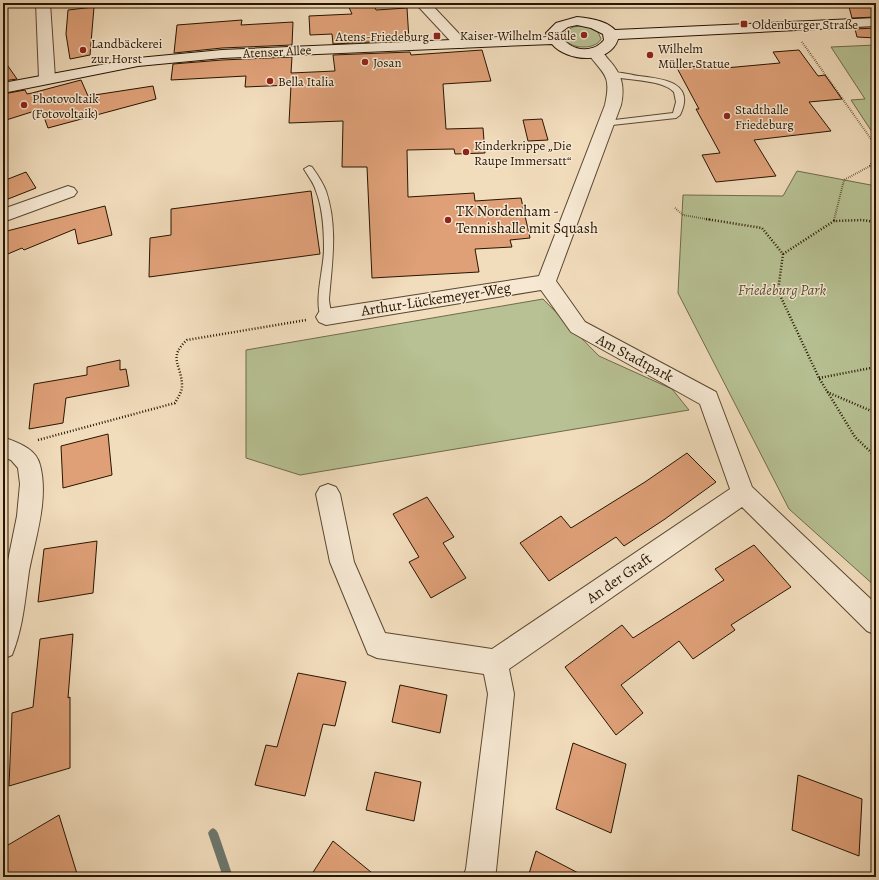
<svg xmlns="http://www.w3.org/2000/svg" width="879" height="880" font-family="Alegreya,serif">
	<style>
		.green { fill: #b7c193; stroke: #6f6b4a }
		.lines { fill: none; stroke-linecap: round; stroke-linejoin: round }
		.stream { fill: #6d786e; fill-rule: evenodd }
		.building { fill: #dfa078; stroke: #271500 }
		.lane-casing { stroke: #5a472f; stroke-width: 2 }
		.street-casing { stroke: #5a472f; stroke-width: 2 }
		.secondary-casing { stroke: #271500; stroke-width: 2 }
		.path-far1 { stroke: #271500; stroke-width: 2; stroke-dasharray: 0.5 1.5; stroke-linecap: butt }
		.path { stroke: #271500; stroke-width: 2.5; stroke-dasharray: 1 2; stroke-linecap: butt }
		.lane { fill: #f6e8d3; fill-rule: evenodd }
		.street { fill: #f6e8d3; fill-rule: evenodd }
		.secondary { fill: #f6e8d3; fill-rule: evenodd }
		.poi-dot { fill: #8f2418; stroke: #f6e8d3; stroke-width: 1.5 }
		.labels { text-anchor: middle; stroke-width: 3; stroke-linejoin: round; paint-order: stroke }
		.far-poi-label { font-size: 13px; fill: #271500; stroke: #f6e8d3; text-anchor: start }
		.far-street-label { font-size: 13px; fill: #271500; stroke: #f6e8d3 }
		.poi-label { font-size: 15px; fill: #271500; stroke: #f6e8d3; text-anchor: start }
		.park-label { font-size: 15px; font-style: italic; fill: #595133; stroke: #f6e8d3 }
		.street-label { font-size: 15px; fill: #271500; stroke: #f6e8d3 }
	</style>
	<rect width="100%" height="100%" fill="#f1dcbc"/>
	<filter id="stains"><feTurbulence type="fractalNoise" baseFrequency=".005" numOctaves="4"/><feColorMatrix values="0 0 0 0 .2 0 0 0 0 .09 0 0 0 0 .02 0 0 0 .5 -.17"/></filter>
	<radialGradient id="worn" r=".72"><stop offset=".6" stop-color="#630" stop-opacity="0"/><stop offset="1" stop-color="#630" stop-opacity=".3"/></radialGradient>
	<path class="green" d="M 580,26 L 588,27 L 598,32 L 601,39 C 595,52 560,49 565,32 L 573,27 Z
		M 876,45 L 876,138 L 851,100 L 865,99 L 831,47 Z
		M 797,171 L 876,186 L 876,587 L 789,509 L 678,293 L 683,195 L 783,196 Z
		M 543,299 L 599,356 L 672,389 L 689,410 L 300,475 L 246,458 L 246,350 Z"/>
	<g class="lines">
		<path class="stream" d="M 213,828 L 216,830 L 218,833 L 233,877 L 223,877 L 208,833 L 210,830 Z"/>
	</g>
	<path class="building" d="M 347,3 L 373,3 L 376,10 L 407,8 L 409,40 L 333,44 L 332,34 L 310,35 L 309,16 L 352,14 Z
		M 848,3 L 876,3 L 876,17 L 852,18 Z
		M 94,7 L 90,55 L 70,59 L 66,34 L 68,10 Z
		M 242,20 L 241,25 L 293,22 L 292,45 L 222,48 L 174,53 L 177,25 Z
		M 876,28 L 876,38 L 857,37 L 855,29 Z
		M 482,50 L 491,81 L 443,84 L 446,129 L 483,128 L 485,153 L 455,154 L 454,149 L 407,150 L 408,197 L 474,193 L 475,201 L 521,198 L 530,238 L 510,240 L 512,247 L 475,249 L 479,272 L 372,278 L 367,167 L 342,167 L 343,121 L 289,123 L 291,85 L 245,87 L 246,76 L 171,80 L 173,64 L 222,60 L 292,57 L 291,73 L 335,71 L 333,55 L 410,52 L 411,55 Z
		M 799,50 L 818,76 L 825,75 L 842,99 L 809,102 L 831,131 L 754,140 L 776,176 L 716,182 L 702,155 L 720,153 L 696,109 L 699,109 L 677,68 L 723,64 L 725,68 L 780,63 L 773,52 Z
		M 3,59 L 17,79 L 3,81 Z
		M 81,80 L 88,96 L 153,86 L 156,99 L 48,128 L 41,109 L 3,121 L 3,94 L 25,90 L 27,94 L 32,93 Z
		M 542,119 L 548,140 L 528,141 L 523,120 Z
		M 26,172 L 36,188 L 3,201 L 3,181 Z
		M 311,191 L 320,254 L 149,277 L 150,238 L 171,235 L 171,209 Z
		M 105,206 L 112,235 L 78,244 L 75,229 L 24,250 L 22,248 L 3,256 L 3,232 Z
		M 120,360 L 120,370 L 126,369 L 129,386 L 66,398 L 63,423 L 29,429 L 34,384 L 87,375 L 87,367 Z
		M 108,434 L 112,475 L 63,488 L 61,446 Z
		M 687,453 L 716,482 L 665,519 L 624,546 L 616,537 L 549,581 L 520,543 L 561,516 L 571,528 L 645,482 Z
		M 427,497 L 454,537 L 443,543 L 466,578 L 431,598 L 409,562 L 419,557 L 393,514 Z
		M 97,541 L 93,593 L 38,602 L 44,549 Z
		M 754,545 L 791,587 L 731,625 L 735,630 L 693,659 L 679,641 L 621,685 L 643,713 L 616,735 L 565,667 L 622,625 L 633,638 L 724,580 L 715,569 Z
		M 73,634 L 68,698 L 70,697 L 70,768 L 9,786 L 12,713 L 33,707 L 40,639 Z
		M 298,673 L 346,682 L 335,726 L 323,724 L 305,796 L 255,785 L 266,745 L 277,747 Z
		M 400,685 L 447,695 L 440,733 L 392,722 Z
		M 573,743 L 626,764 L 611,833 L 556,809 Z
		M 375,772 L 421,782 L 414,821 L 366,810 Z
		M 798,775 L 862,799 L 859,856 L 792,830 Z
		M 59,815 L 78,877 L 3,877 L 3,848 Z
		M 333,841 L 377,877 L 310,877 Z
		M 536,851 L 586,877 L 528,877 Z"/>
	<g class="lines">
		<g class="lane-casing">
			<path id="lane" d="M 611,73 C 619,71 631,75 639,76 C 663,79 696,82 680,115 L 676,118 L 603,126 L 602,124 L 603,122 L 606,121 L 673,113 L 676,102 L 674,92 C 663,80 630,80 614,77 L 611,77 L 610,75 Z
				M 309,166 L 312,167 C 317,174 323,183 326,191 C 338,227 332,262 329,299 C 329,306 333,314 330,320 L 326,321 L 322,320 C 313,302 324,269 324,249 C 324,230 323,209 316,191 C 314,183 308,176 304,169 Z"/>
		</g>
		<g class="street-casing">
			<path id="street" d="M 36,3 L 50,3 L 55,78 L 52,81 L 47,83 L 42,81 L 39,78 Z
				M 415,3 L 430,3 L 466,41 L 468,44 L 466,47 L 461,48 L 456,47 Z
				M 594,48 C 601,49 604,54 608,59 C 622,74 625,86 621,105 L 556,281 L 585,322 L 716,392 L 752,487 L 876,604 L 876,635 L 867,631 L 742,507 L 509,669 L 514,694 L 496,871 L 494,877 L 463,877 L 466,869 L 488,694 L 484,674 L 377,658 L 368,654 L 330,562 L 316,494 L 320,487 L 328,484 L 336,487 L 340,494 L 354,562 L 385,633 L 492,649 L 730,489 L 700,404 L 571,332 L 541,290 L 326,325 L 319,322 L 316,317 L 319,312 L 326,309 L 539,276 L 605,105 C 612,73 603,75 587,52 L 589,49 Z
				M 68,186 L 74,188 L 77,192 L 74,196 L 3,222 L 3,209 Z
				M 3,437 C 18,443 36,448 40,465 C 49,499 35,539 29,571 C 25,600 23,628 12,655 L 3,659 L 3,585 L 17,516 L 20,484 L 18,468 L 11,460 L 3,457 Z"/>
		</g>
		<g class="secondary-casing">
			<path id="secondary" d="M 577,17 C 589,18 607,21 615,30 L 876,18 L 876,26 L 618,39 C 610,65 567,62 552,44 L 222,58 L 138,66 L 3,93 L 3,83 L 138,58 L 222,50 L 547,36 L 546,33 L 556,23 ZM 577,25 L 591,28 L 603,34 L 604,40 C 592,55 567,51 560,33 L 568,27 Z"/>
		</g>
		<path class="path-far1" d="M 802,42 L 876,146
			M 870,166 L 876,154
			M 675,208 L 683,215 L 712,220
			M 834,220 L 844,180 L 870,166 L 876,168"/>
		<path class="path" d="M 706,219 L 762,228 L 783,254 L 778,291 L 819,378 L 855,437 L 876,457
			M 834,221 L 835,219
			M 783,254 L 834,221 L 862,220 L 876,222
			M 819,378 L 876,367
			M 827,392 L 876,413
			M 38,440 L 175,403 C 178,397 182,392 182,386 C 182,365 167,358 187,340 L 306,320"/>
		<use href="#lane" class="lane"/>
		<use href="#street" class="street"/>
		<use href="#secondary" class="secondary"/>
	</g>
	<g class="poi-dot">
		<rect x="740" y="20" width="8" height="8" rx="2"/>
		<circle cx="584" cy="35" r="4"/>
		<rect x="433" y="32" width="8" height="8" rx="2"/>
		<circle cx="83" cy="50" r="4"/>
		<circle cx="650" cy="55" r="4"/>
		<circle cx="365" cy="62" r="4"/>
		<circle cx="270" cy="81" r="4"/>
		<circle cx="24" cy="105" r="4"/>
		<circle cx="727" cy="116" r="4"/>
		<circle cx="466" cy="152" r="4"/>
		<circle cx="448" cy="220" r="4"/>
	</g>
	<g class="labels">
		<g class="far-poi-label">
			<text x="752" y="29">Oldenburger Straße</text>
			<text x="576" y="40" text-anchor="end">Kaiser-Wilhelm-Säule</text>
			<text x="429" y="41" text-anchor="end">Atens-Friedeburg</text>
			<text x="91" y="48">Landbäckerei<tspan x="91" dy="15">zur Horst</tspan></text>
			<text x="658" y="53">Wilhelm<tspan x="658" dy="15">Müller Statue</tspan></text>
			<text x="373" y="67">Josan</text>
			<text x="278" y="86">Bella Italia</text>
			<text x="32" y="103">Photovoltaik<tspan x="32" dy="15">(Fotovoltaik)</tspan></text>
			<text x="735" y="114">Stadthalle<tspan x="735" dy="15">Friedeburg</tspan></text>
			<text x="474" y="150">Kinderkrippe „Die<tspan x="474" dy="15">Raupe Immersatt“</tspan></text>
		</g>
		<g class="far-street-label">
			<text transform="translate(277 51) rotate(-3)" y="5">Atenser Allee</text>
		</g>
		<g class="poi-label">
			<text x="456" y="216">TK Nordenham -<tspan x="456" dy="17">Tennishalle mit Squash</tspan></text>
		</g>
		<g class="park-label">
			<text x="782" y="295">Friedeburg Park</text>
		</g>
		<g class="street-label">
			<text transform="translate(436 299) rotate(-9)" y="5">Arthur-Lückemeyer-Weg</text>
			<text transform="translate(635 358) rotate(28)" y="5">Am Stadtpark</text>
			<text transform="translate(619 578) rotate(-35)" y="5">An der Graft</text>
		</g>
	</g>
	<rect width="879" height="880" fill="none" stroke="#f1dcbc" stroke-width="16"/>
	<rect x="4" y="4" width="871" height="872" fill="none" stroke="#271500" stroke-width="2"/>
	<rect x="8" y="8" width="863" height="864" fill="none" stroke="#271500"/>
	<rect width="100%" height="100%" filter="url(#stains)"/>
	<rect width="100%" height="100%" fill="url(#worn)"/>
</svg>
